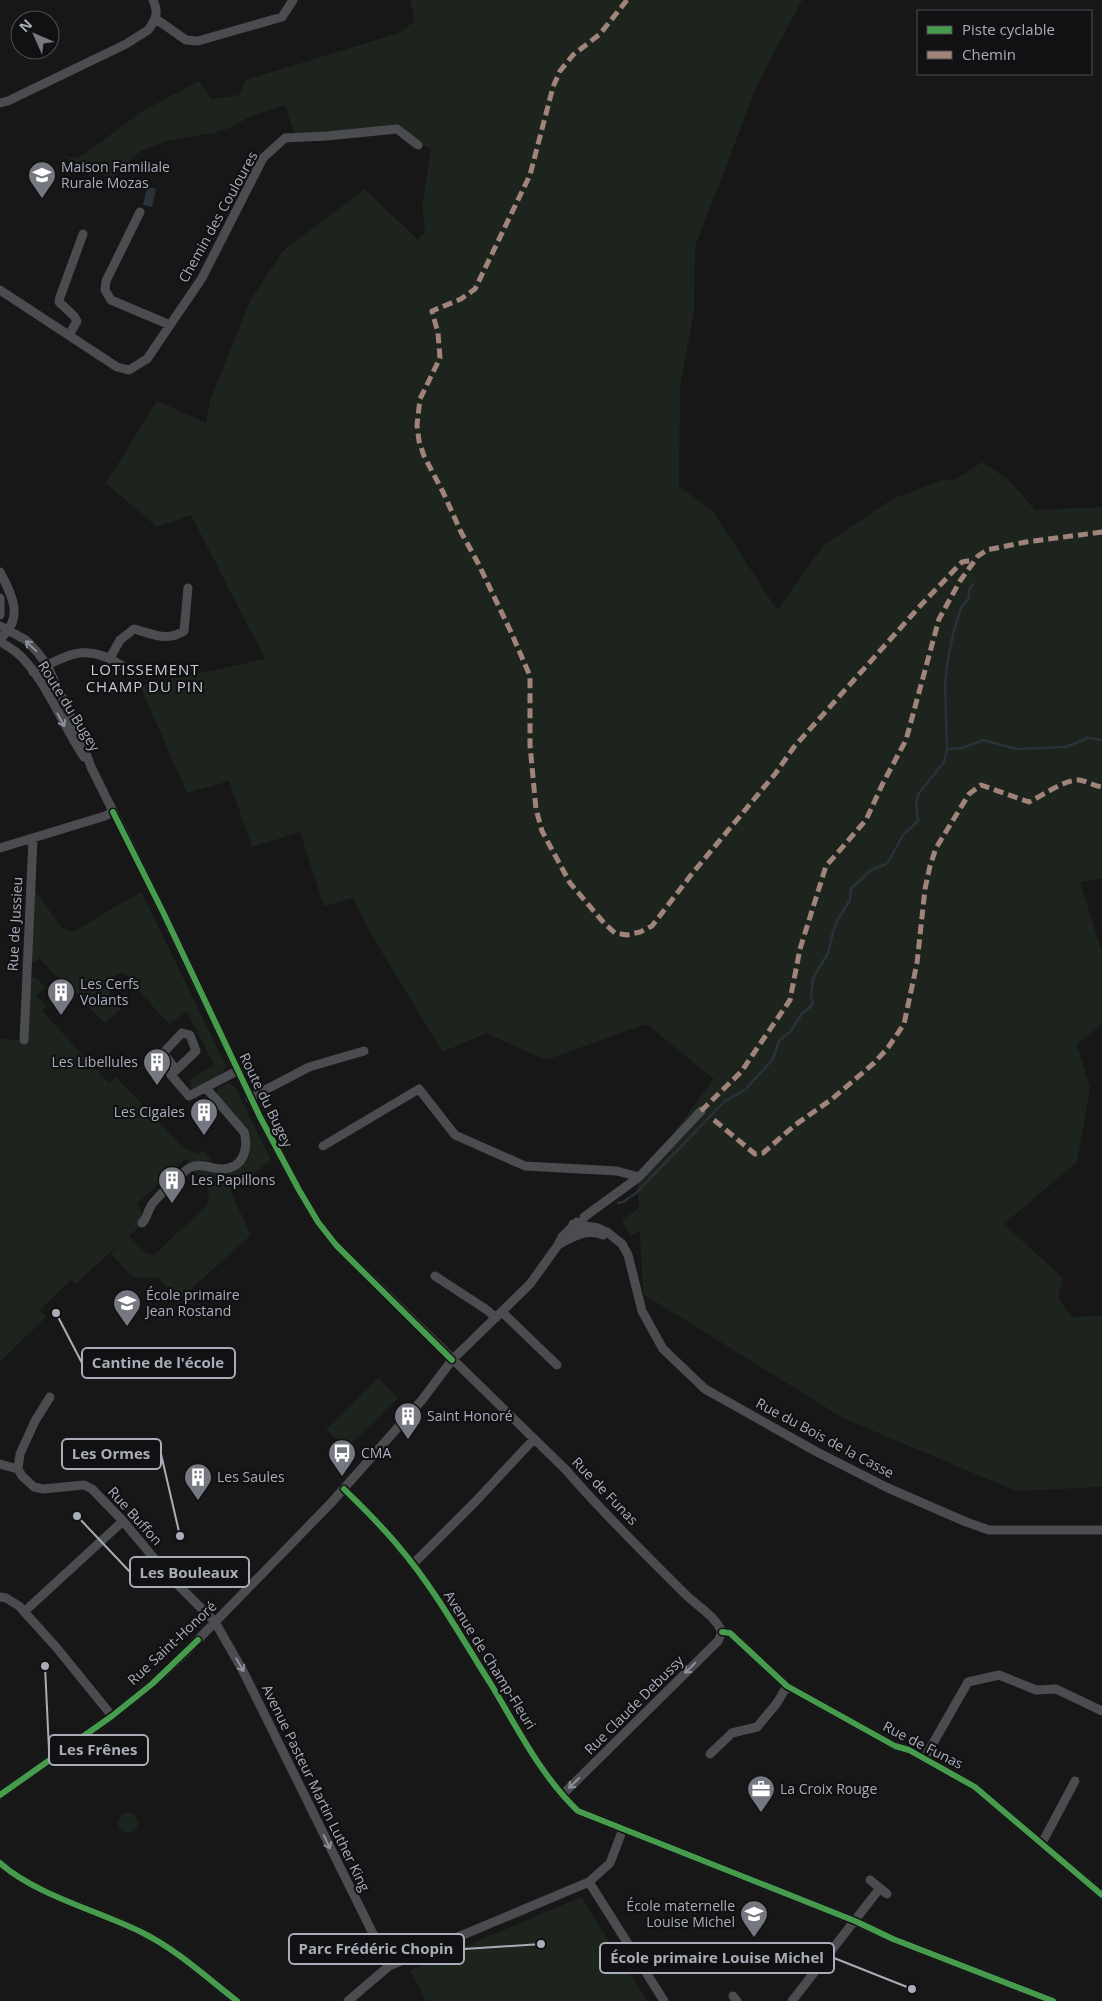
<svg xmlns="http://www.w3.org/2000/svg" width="1102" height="2001" font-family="'Open Sans',sans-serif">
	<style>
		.green { fill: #1d241e }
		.water { fill: #2a3239 }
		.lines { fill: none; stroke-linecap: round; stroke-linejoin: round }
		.stream { stroke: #2a3239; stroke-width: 2.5 }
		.street { stroke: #4b4c50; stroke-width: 9 }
		.quiet { stroke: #a18479; stroke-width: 5; stroke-dasharray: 10 5; stroke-linecap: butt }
		.cycleway-casing { stroke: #111113; stroke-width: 9 }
		.cycleway { stroke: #469c4c; stroke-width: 6 }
		.oneway { stroke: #8c9099 }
		.labels { text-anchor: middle; stroke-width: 4.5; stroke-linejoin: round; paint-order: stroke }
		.poi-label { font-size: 14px; fill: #a8adb8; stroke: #111113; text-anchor: start }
		.street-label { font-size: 14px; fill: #a8adb8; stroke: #111113 }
		.neighbourhood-label { font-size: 15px; letter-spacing: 1px; fill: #c9ccd4; stroke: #111113 }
		.leader { fill: none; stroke: #a8adb8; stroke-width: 2 }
		.callout-dot { fill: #a8adb8; stroke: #111113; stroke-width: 2 }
		.callout { fill: #111113; stroke: #a8adb8; stroke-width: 2 }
		.callout-label { font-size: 15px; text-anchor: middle; font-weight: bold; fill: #a8adb8 }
	</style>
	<rect width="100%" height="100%" fill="#171717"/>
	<path class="green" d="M 410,0 L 802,0 L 758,83 L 695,247 L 694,311 L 680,387 L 679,486 L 713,511 L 777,610 L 824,545 L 892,499 L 943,480 L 955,480 L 982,462 L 1009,480 L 1035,510 L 1102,507 L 1102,878 L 1080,882 L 1102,952 L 1102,1023 L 1077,1045 L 1090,1088 L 1077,1162 L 1004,1224 L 1063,1278 L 1058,1298 L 1072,1317 L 1102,1316 L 1102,1487 L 1016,1491 L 845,1419 L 643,1294 L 640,1231 L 631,1235 L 622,1221 L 639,1208 L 637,1181 L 714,1079 L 646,1024 L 546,1060 L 486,1033 L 443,1052 L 375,941 L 353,898 L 324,906 L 300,832 L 252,847 L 229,781 L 187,793 L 140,686 L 265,659 L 191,515 L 157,527 L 106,483 L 157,401 L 206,423 L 210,401 L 251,299 L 283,251 L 365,189 L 418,240 L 425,232 L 422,207 L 431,149 L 397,131 L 296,139 L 285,105 L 249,117 L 230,128 L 213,133 L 171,140 L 140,151 L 112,179 L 62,156 L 73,158 L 82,156 L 141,112 L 199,81 L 212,99 L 239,95 L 246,80 L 399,33 L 415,21 Z
		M 31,885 L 62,928 L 73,932 L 139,893 L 142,893 L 226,1066 L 221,1076 L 192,1090 L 189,1080 L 214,1065 L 187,1011 L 169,1024 L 139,991 L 127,975 L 122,972 C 101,982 108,995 121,1009 L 104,1023 L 68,985 L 62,991 L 54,982 L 58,978 L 39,958 L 34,962 L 27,961 Z
		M 26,977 L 35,977 L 46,987 L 36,995 L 46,1006 L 42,1011 L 109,1083 L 116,1077 L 183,1147 L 198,1154 L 203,1150 L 212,1161 L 203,1160 L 190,1163 L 185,1159 L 137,1204 L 142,1212 L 140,1226 L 129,1236 L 147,1254 L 154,1255 L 207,1205 C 213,1185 203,1181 190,1168 L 235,1165 L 247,1141 L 216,1093 L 219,1088 L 228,1083 L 235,1087 L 271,1160 L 230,1191 L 251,1235 L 179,1300 L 159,1278 L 133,1277 L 111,1254 L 121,1242 L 76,1284 L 71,1280 L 40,1310 L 46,1317 L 0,1362 L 0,1039 L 23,1040 Z
		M 378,1378 L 398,1398 L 346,1449 L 326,1429 Z
		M118 1823a10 10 0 1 1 20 0a10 10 0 1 1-20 0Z
		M 581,1897 L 647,2001 L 426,2001 L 410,1970 Z"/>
	<path class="water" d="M 147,187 L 156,189 L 152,207 L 143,205 Z"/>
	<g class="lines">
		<path class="stream" d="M 948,749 L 962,748 L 983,740 L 1017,749 L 1066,747 L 1088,738 L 1102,740
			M 618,1203 L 623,1202 L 636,1193 L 725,1101 L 745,1090 L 773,1059 L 779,1041 L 791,1031 L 801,1015 L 813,1004 L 811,996 L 813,978 L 828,953 L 833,932 L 837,921 L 850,900 L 851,889 L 871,870 L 886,864 L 890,859 L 903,835 L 918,821 L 916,802 L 919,793 L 944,762 L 947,749 L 945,683 L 948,659 L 954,630 L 961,608 L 969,598 L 969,590 L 973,584"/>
		<path class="street" d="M 156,19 L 186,40 L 198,41 L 282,17 L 293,0
			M 0,103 L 8,101 L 126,44 L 148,30 C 156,20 159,12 153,0
			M 140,212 L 106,281 L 105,290 L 111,300 L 170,325
			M 0,290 L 117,367 L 129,370 L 147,359 L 202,278 L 263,158 L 285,138 L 327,136 L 397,129 L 418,145
			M 69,335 L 77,321 L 74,316 L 59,302 L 60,297 L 83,234
			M 0,572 C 13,597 24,618 0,639
			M 0,598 L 0,615
			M 0,626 L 26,640 L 38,653 L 47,665 L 79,734 L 91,767 L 163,912 L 260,1117 L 299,1190 L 318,1222 L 336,1245 L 567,1471 C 603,1513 643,1552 682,1591 C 695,1605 714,1614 722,1632
			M 0,641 C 5,645 11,648 16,652 C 43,674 63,726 84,757
			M 110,658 L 120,640 L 134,629 C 152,634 167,642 184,631 L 188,588
			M 33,672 C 69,655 85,642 121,665
			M 0,848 L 105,816 L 113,812
			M 24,1040 L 33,839
			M 176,1070 L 163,1053 L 182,1033 L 190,1035 L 196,1051 L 171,1075 L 189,1096 L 237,1071
			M 250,1098 L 309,1067 L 364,1051
			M 323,1146 L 419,1089 L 455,1135 L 525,1166 L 617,1171 L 639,1177
			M 584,1217 L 639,1177 L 701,1111
			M 577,1222 L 562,1237 L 558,1245 C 572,1237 587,1228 603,1235
			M 142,1223 C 148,1217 147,1212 151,1206 C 153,1201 184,1171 189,1168 C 200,1162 212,1169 223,1169 C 243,1168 249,1149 244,1132 L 206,1088
			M 573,1224 L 598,1228 L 607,1232 L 622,1244 L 628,1255 L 642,1311 L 663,1349 L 705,1389 L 817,1452 L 888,1488 L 966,1522 L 989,1530 L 1102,1530
			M 576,1235 L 583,1221
			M 435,1276 L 487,1310 L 496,1318
			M 502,1312 L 557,1365
			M 50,1397 L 35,1421 L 20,1454 L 18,1469 L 22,1476 L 34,1487 L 43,1489 L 84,1485 L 92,1489 L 123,1521 L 168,1575 L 215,1622 L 243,1671 L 389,1966
			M 0,1464 L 18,1469
			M 344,1489 C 363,1508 382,1526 399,1547 C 435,1589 462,1639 492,1686 C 518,1729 541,1776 578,1811 L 855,1921 L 893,1939 L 1053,2001
			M 413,1564 L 475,1502 L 534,1439
			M 0,1597 L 6,1598 L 19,1606 L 56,1647 L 112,1716
			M 25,1611 L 123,1521
			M 722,1632 L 730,1633 L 787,1686 L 895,1746 L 909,1750 L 975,1787 L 1102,1895
			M 710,1754 L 732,1733 L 757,1727 L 777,1703 L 787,1686
			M 924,1759 L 968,1682 L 999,1675 L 1036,1690 L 1056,1689 L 1102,1711
			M 0,1795 L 112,1716 L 152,1684 L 184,1654 L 331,1503 L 422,1400 L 452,1360 L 530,1284 L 558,1245
			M 562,1795 L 718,1641 L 722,1632
			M 1042,1843 L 1075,1781
			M 0,1863 C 34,1894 98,1911 141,1932 C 176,1949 206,1977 237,2001
			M 870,1880 L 887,1894
			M 589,1882 L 664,2001
			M 733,1996 L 737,2001
			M 348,2001 L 389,1966 L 396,1963 L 589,1882 L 610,1863 L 623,1829
			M 792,2001 L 880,1888"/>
		<path class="quiet" d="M 627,0 L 600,34 L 573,55 L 560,71 L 553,87 L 530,175 L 475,289 L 461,299 L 432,311 L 438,333 L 440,358 L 420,399 L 417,425 L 419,441 L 424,456 L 443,492 L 461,532 L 478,563 L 511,632 L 530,676 L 530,745 L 534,788 L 536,809 L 542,831 L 570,883 L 604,923 L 615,933 L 627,935 L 640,932 L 652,926 L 691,875 L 775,774 L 794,747 L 921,605 L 962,562 L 974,560
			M 701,1111 L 741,1072 L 790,1000 L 800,949 L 826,866 L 866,820 L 883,783 L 906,740 L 939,619 L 960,581 L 978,556 L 987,550 L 1026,542 L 1102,532
			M 714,1120 L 755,1154 L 763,1153 L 795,1125 L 832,1099 L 874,1063 L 887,1049 L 904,1024 L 917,963 L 925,889 L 930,866 L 936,848 L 969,794 L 981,785 L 1029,802 C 1044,795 1063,780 1079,780 C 1087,781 1094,786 1102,787"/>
		<g class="cycleway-casing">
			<path id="cycleway" d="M 113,812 L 163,912 L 260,1117 L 299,1190 L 318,1222 L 336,1245 L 452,1360
				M 344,1489 C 363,1508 382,1526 399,1547 C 435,1589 462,1639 492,1686 C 518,1729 541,1776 578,1811 L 855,1921 L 893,1939 L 1053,2001
				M 722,1632 L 730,1633 L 787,1686 L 895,1746 L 909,1750 L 975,1787 L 1102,1895
				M 0,1795 L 112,1716 L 152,1684 L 198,1640
				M 0,1863 C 34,1894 98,1911 141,1932 C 176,1949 206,1977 237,2001"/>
		</g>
		<use href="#cycleway" class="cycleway"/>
	</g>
	<defs><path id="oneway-shaft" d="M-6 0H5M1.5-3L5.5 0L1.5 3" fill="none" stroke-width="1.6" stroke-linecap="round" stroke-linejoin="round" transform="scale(1.25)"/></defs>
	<g class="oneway">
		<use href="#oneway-shaft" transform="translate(31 646) rotate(-136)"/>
		<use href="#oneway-shaft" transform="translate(61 720) rotate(61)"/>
		<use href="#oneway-shaft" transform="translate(240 1665) rotate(61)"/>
		<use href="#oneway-shaft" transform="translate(690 1668) rotate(135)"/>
		<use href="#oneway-shaft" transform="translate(574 1783) rotate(135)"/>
		<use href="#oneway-shaft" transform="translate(327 1842) rotate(65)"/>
	</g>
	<defs>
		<g id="school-pin" transform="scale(1.4375)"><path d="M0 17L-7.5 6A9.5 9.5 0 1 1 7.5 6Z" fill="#757880" stroke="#111113"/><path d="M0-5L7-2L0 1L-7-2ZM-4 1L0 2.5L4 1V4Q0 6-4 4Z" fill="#fff"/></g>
		<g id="building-pin" transform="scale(1.4375)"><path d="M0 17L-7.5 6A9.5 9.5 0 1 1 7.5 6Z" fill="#757880" stroke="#111113"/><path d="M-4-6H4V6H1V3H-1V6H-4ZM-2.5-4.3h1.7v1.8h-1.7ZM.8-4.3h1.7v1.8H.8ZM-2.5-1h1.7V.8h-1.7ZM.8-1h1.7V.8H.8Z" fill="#fff"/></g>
		<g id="bus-pin" transform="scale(1.4375)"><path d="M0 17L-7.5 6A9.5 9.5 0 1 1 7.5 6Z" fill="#757880" stroke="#111113"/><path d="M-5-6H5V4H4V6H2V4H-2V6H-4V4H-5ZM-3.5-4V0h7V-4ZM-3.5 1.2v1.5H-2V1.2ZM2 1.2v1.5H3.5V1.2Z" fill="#fff"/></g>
		<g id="office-pin" transform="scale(1.4375)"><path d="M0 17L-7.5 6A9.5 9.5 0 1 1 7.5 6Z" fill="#757880" stroke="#111113"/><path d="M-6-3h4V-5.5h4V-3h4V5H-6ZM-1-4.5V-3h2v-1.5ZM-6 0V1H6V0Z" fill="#fff"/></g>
	</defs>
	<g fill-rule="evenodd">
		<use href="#school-pin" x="42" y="175"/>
		<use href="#building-pin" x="61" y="992"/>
		<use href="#building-pin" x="157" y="1062"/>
		<use href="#building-pin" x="204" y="1112"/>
		<use href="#building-pin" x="172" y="1180"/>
		<use href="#school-pin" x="127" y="1303"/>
		<use href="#building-pin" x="408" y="1416"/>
		<use href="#bus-pin" x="342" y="1453"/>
		<use href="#building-pin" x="198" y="1477"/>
		<use href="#office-pin" x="761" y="1789"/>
		<use href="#school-pin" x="754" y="1914"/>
	</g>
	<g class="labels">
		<g class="poi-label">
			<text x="61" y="172">Maison Familiale<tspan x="61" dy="16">Rurale Mozas</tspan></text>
			<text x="80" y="989">Les Cerfs<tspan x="80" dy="16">Volants</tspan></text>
			<text x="138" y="1067" text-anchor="end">Les Libellules</text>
			<text x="185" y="1117" text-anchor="end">Les Cigales</text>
			<text x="191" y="1185">Les Papillons</text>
			<text x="146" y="1300">École primaire<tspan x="146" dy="16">Jean Rostand</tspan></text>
			<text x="427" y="1421">Saint Honoré</text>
			<text x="361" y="1458">CMA</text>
			<text x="217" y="1482">Les Saules</text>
			<text x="780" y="1794">La Croix Rouge</text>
			<text x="735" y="1911" text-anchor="end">École maternelle<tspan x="735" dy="16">Louise Michel</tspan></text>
		</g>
		<g class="street-label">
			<text transform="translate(218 217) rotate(-61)" y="5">Chemin des Couloures</text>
			<text transform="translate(69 706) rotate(58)" y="5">Route du Bugey</text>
			<text transform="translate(15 924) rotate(-87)" y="5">Rue de Jussieu</text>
			<text transform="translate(266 1100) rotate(64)" y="5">Route du Bugey</text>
			<text transform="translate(825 1438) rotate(28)" y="5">Rue du Bois de la Casse</text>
			<text transform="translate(605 1491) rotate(46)" y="5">Rue de Funas</text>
			<text transform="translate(135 1516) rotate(48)" y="5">Rue Buffon</text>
			<text transform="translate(172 1643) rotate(-43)" y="5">Rue Saint-Honoré</text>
			<text transform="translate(490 1660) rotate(58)" y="5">Avenue de Champ-Fleuri</text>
			<text transform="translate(634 1705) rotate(-45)" y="5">Rue Claude Debussy</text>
			<text transform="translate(923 1745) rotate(27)" y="5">Rue de Funas</text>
			<text transform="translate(316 1788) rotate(64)" y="5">Avenue Pasteur Martin Luther King</text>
		</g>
		<g class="neighbourhood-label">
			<text x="145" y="675">LOTISSEMENT<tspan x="145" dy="17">CHAMP DU PIN</tspan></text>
		</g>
	</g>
	<path class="leader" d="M56 1313L82 1363M180 1536L161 1454M77 1516L130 1572M45 1666L49 1750M541 1944L464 1949M912 1989L834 1958"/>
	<g class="callout-dot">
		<circle cx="56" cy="1313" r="5"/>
		<circle cx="180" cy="1536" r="5"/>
		<circle cx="77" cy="1516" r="5"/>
		<circle cx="45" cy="1666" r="5"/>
		<circle cx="541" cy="1944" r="5"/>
		<circle cx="912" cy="1989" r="5"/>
	</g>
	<g class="callout">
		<rect x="82" y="1348" width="153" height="30" rx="5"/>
		<rect x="62" y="1439" width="99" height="30" rx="5"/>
		<rect x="130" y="1557" width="119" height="30" rx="5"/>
		<rect x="49" y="1735" width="99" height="30" rx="5"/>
		<rect x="289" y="1934" width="175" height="30" rx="5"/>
		<rect x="600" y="1943" width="234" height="30" rx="5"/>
	</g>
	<g class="callout-label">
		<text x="158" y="1368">Cantine de l'école</text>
		<text x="111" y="1459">Les Ormes</text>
		<text x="189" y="1578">Les Bouleaux</text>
		<text x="98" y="1755">Les Frênes</text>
		<text x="376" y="1954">Parc Frédéric Chopin</text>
		<text x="717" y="1963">École primaire Louise Michel</text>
	</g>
	<rect x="917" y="10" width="175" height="65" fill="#111113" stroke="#4d4f55"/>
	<rect x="927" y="26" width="25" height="8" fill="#469c4c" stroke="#4d4f55"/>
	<text x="962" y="35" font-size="15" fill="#a8adb8">Piste cyclable</text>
	<rect x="927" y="51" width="25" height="8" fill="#a18479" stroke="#4d4f55"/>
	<text x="962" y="60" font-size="15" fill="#a8adb8">Chemin</text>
	<g transform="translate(35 35) rotate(315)"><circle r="24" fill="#111113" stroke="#4d4f55"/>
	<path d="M0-4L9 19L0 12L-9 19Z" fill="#757880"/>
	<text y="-8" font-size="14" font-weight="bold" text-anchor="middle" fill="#a8adb8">N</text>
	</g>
</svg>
